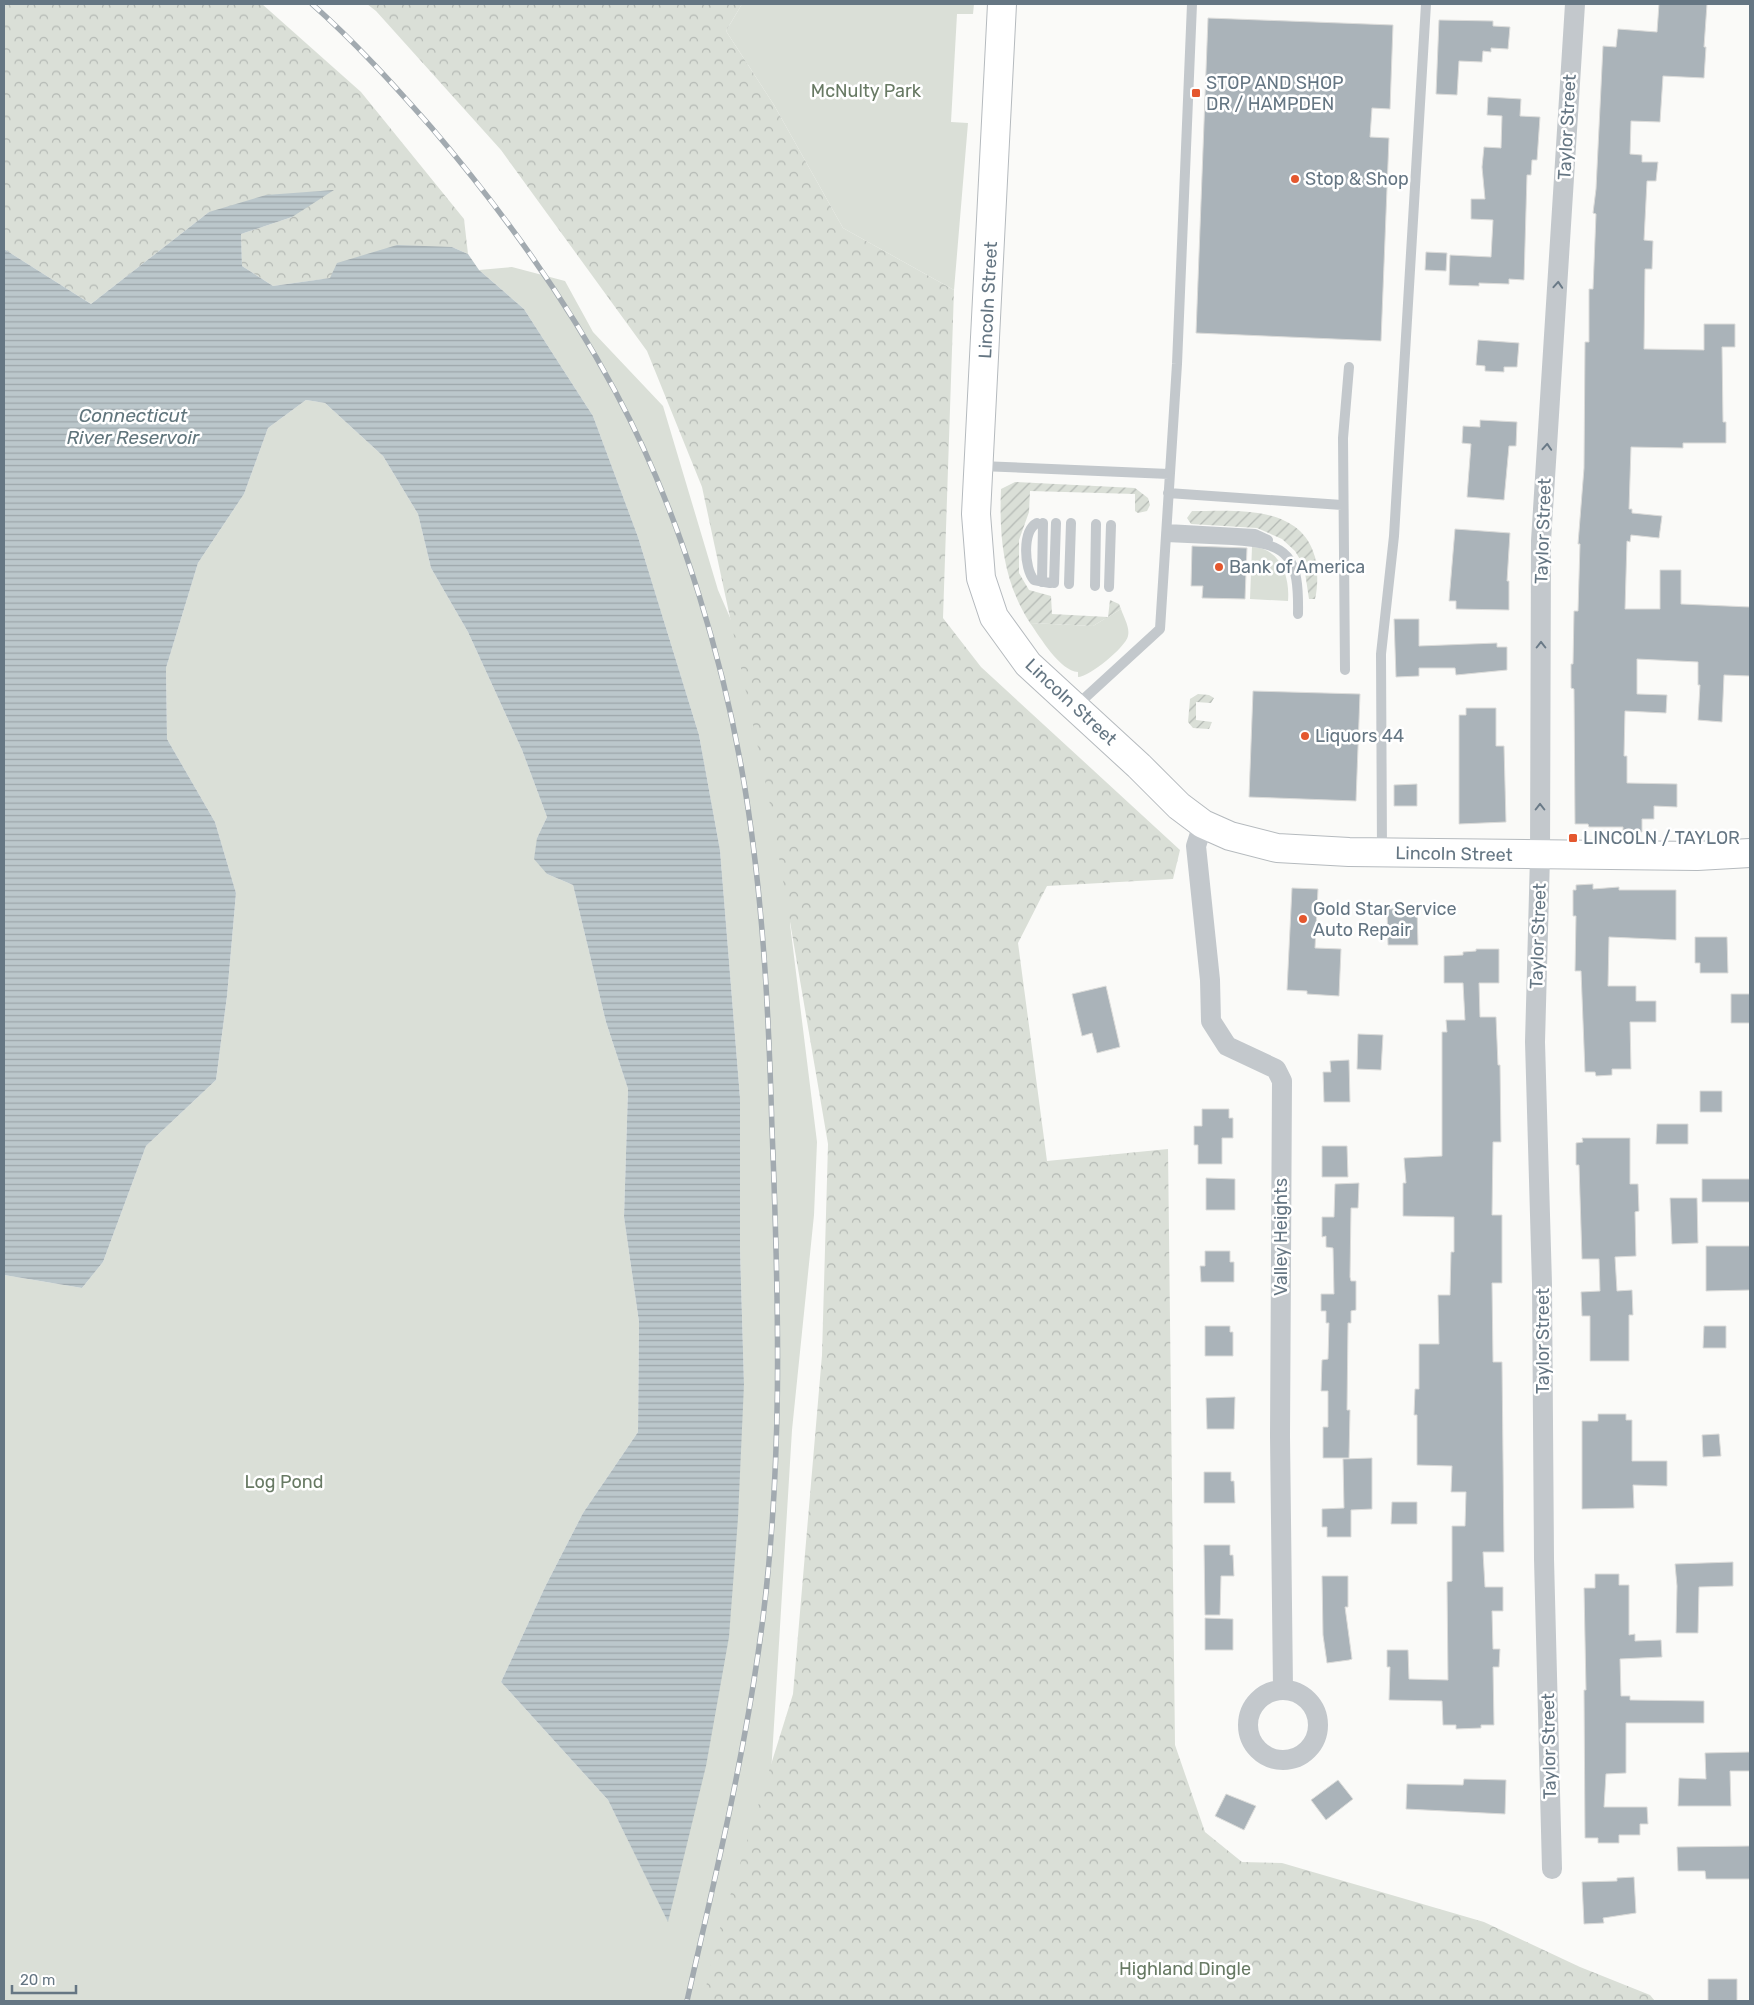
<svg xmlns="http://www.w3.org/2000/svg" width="1754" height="2005" font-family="Rubik,sans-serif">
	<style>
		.green { fill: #dadfd7 }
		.forest { fill: url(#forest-crowns) }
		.garden { fill: url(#garden-furrows) }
		.water { fill: url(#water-rules) }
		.building { fill: #aab3b9; stroke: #dcdcda }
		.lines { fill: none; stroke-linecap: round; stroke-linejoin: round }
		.primary-casing { stroke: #b5babe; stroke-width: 30 }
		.service { stroke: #c3c8cc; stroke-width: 10 }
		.minor { stroke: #c3c8cc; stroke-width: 20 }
		.primary { stroke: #fff; stroke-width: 28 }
		.rail-casing { stroke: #a2aab0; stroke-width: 5.5 }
		.rail { stroke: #fff; stroke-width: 4; stroke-dasharray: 11; stroke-linecap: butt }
		.oneway { stroke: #6a7a87 }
		.poi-dot { fill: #e4572e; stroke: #fff; stroke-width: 2 }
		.labels { text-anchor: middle; stroke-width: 5; stroke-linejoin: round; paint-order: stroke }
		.poi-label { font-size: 18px; fill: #657683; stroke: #fff; text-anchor: start }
		.park-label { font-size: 18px; fill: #687a64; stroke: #fff }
		.street-label { font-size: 18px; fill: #657683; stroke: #fff }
		.water-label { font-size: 19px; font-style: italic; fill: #60757c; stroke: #fff }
	</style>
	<defs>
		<pattern id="forest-crowns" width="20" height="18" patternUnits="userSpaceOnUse" patternTransform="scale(1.25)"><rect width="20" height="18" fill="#dadfd7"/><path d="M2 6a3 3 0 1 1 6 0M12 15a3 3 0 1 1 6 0" fill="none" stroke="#b4b9b4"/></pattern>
		<pattern id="garden-furrows" width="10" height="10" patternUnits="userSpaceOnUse" patternTransform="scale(1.25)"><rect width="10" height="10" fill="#dadfd7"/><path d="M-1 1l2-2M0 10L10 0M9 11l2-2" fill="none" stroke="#b4b9b4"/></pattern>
		<pattern id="water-rules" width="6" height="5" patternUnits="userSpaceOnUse" patternTransform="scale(1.25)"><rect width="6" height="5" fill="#bbc7cb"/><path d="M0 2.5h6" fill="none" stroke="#9ca6aa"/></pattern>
	</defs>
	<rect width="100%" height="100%" fill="#fafaf8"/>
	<path class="green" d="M 742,4 L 974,4 L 973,14 L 957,14 L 951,122 L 968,123 L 954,290 L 843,228 L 774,105 L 726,31 Z
		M 512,267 L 565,281 L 593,332 L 663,406 L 718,590 L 751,666 L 789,775 L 790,924 L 817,1142 L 814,1215 L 792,1430 L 769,1807 L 745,2001 L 4,2001 L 4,1275 L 82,1288 L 103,1262 L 146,1146 L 216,1080 L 227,996 L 236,893 L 215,822 L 167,739 L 166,668 L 198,563 L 244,494 L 268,428 L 306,400 L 325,403 L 383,456 L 418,514 L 431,568 L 468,632 L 522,750 L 547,817 L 537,838 L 547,874 L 573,885 L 606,1022 L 628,1089 L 624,1217 L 639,1322 L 638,1432 L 583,1513 L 545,1587 L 501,1682 L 608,1800 L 668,1921 L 744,1384 L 740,1248 L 740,1098 L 720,850 L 699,735 L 638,537 L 593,416 L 524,309 L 479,270 Z
		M 1252,547 C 1281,548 1290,577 1288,601 L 1250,599 Z
		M 1121,609 C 1124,618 1130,627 1128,636 C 1126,647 1089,677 1078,677 L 1078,672 C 1060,671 1040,637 1030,623 L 1093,626 Z"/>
	<path class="forest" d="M 4,4 L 262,4 L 361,92 L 464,219 L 468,254 L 452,247 L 331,278 L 273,286 L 242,266 L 241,234 L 292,217 L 209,212 L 91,304 L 4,249 Z
		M 367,4 L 742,4 L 726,31 L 774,105 L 843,228 L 954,290 L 943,618 L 981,667 L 1180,850 L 1173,879 L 1047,886 L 1018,943 L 1047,1161 L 1168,1149 L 1175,1745 L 1205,1832 L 1242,1862 L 1282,1863 L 1484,1922 L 1580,1967 L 1650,1995 L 1655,2001 L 703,2001 L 716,1941 L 793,1694 L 822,1355 L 828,1144 L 769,799 L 702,487 L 647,351 L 501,150 L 376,11 Z"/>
	<path class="garden" d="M 1015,482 L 1135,488 L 1148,498 L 1150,505 L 1147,511 L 1138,513 L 1135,511 L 1135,494 L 1030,491 L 1029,512 L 1019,540 L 1019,573 L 1029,590 L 1051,596 L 1052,614 L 1108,617 L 1110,600 L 1119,604 L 1121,609 L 1093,626 L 1030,623 C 1003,581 999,537 1001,489 Z
		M 1192,511 C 1235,511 1301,504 1315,557 C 1318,571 1318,586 1315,599 L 1309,599 L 1304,566 L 1295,551 L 1282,539 L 1257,528 L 1191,524 L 1187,518 Z
		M 1198,694 L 1209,695 L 1214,698 L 1211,703 L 1196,702 L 1196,720 L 1212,722 L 1209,729 L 1193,728 L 1188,722 L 1190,699 Z"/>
	<path class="water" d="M 334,190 L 292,217 L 241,234 L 242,266 L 273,286 L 330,278 L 337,263 L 397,245 L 452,247 L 468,254 L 479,270 L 524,309 L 593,416 L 638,537 L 699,735 L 720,850 L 740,1098 L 740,1248 L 744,1384 L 738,1518 L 729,1637 L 706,1766 L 668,1922 L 608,1800 L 501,1682 L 545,1587 L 583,1513 L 638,1432 L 639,1322 L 624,1217 L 628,1089 L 606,1022 L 573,885 L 547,874 L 534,859 L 537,838 L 547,817 L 522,750 L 468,632 L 431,568 L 418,514 L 383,456 L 325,403 L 306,400 L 268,428 L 244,494 L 198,563 L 166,668 L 167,739 L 215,822 L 236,893 L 227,996 L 216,1080 L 146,1146 L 103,1262 L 82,1288 L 4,1275 L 4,249 L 91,304 L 209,212 L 266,195 Z"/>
	<path class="building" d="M 1659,4 L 1707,4 L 1704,47 L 1706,47 L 1704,78 L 1663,76 L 1660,122 L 1631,121 L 1630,154 L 1642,155 L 1642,162 L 1658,162 L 1656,181 L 1647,181 L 1644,240 L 1653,241 L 1652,269 L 1645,269 L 1644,349 L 1704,350 L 1704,324 L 1735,324 L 1735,347 L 1722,347 L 1723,422 L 1726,422 L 1726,443 L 1683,443 L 1683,448 L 1631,447 L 1629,509 L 1632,509 L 1632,513 L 1662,516 L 1659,538 L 1631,535 L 1630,542 L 1627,541 L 1625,609 L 1660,609 L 1660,570 L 1681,570 L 1681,604 L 1750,607 L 1750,676 L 1724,675 L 1722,722 L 1698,720 L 1700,685 L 1698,685 L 1698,662 L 1637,659 L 1637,694 L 1667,695 L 1666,713 L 1625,711 L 1624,756 L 1627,756 L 1627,783 L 1677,784 L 1677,807 L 1654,806 L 1654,819 L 1642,819 L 1642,832 L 1623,832 L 1623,827 L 1589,827 L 1588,824 L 1575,824 L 1574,689 L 1571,688 L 1571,664 L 1573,664 L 1574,611 L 1578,611 L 1580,544 L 1578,544 L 1584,468 L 1585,342 L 1589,342 L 1589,289 L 1593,289 L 1596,214 L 1593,213 L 1596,189 L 1603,46 L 1616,47 L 1618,29 L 1657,32 Z
		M 1208,18 L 1393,25 L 1390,109 L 1372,108 L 1370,137 L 1389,138 L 1381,341 L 1196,333 Z
		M 1439,20 L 1493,21 L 1493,26 L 1510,27 L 1508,49 L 1491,48 L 1491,52 L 1483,51 L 1482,62 L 1459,61 L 1457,95 L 1436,94 Z
		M 1488,97 L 1521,99 L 1520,116 L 1540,117 L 1537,160 L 1532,160 L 1531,175 L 1527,175 L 1524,280 L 1509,279 L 1509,284 L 1479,283 L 1479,286 L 1449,285 L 1450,255 L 1491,257 L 1493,220 L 1471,219 L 1471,199 L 1485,199 L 1482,167 L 1484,147 L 1501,148 L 1502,116 L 1487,115 Z
		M 1426,252 L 1447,253 L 1446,271 L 1425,270 Z
		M 1478,340 L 1519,343 L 1517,367 L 1504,367 L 1504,372 L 1485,371 L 1485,366 L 1476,365 Z
		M 1480,420 L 1517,422 L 1516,446 L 1509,446 L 1504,500 L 1467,497 L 1471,444 L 1462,443 L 1463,426 L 1480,427 Z
		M 1455,529 L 1510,533 L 1507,581 L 1509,581 L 1509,610 L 1456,609 L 1456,601 L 1449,601 Z
		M 1192,546 L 1247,548 L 1245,599 L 1202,598 L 1203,586 L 1191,586 Z
		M 1394,619 L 1419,619 L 1419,646 L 1497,643 L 1497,647 L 1507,647 L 1507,670 L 1456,675 L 1455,668 L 1419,668 L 1419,676 L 1396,677 Z
		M 1253,691 L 1360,694 L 1356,801 L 1249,797 Z
		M 1466,708 L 1496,708 L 1496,746 L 1504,746 L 1506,822 L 1459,824 L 1459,715 L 1466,715 Z
		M 1417,784 L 1417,806 L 1394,806 L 1394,785 Z
		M 1593,884 L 1593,889 L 1619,887 L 1619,890 L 1676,890 L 1676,940 L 1609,937 L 1608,986 L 1636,986 L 1636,1001 L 1656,1001 L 1656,1022 L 1630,1022 L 1631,1069 L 1612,1069 L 1612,1075 L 1596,1076 L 1595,1072 L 1585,1072 L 1581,971 L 1575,971 L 1576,916 L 1573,916 L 1573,890 L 1576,890 L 1576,885 Z
		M 1292,888 L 1318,889 L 1315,948 L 1341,949 L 1339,996 L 1307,994 L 1307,991 L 1287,990 Z
		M 1417,908 L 1418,945 L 1388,945 L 1387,909 Z
		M 1695,937 L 1727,937 L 1728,973 L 1700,973 L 1700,963 L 1695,963 Z
		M 1476,949 L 1499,949 L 1499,983 L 1479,983 L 1480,1017 L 1496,1017 L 1498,1065 L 1500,1065 L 1501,1142 L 1493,1142 L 1492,1215 L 1502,1215 L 1502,1283 L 1492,1283 L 1493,1362 L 1502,1362 L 1504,1552 L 1483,1552 L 1485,1587 L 1503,1587 L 1503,1611 L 1492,1611 L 1493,1649 L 1500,1649 L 1499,1667 L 1493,1667 L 1494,1725 L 1481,1725 L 1481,1728 L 1456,1729 L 1456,1725 L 1443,1725 L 1442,1701 L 1389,1700 L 1390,1667 L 1387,1667 L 1387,1650 L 1408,1650 L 1409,1679 L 1448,1680 L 1447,1582 L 1452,1581 L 1452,1526 L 1465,1526 L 1466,1492 L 1451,1492 L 1452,1466 L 1417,1465 L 1417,1415 L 1414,1415 L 1415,1389 L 1419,1389 L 1419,1344 L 1439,1344 L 1438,1295 L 1450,1295 L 1451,1252 L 1454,1252 L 1454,1217 L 1403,1216 L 1403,1183 L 1406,1183 L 1404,1158 L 1442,1156 L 1442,1032 L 1447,1032 L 1446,1020 L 1465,1020 L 1463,983 L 1444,983 L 1444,956 L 1463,955 L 1463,952 L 1476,951 Z
		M 1106,986 L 1120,1047 L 1097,1053 L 1092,1033 L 1082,1036 L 1072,994 Z
		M 1731,994 L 1750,994 L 1750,1023 L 1731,1023 Z
		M 1358,1034 L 1383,1035 L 1381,1070 L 1357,1069 Z
		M 1349,1060 L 1350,1102 L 1324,1102 L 1323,1072 L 1331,1072 L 1330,1061 Z
		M 1700,1091 L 1722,1091 L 1722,1112 L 1700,1112 Z
		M 1202,1109 L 1229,1109 L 1229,1118 L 1233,1118 L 1233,1138 L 1222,1138 L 1222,1164 L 1198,1164 L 1198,1145 L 1194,1145 L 1194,1126 L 1202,1126 Z
		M 1657,1124 L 1688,1124 L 1688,1144 L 1656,1144 Z
		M 1582,1138 L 1630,1138 L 1630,1184 L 1638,1184 L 1639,1211 L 1635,1212 L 1636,1256 L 1615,1257 L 1617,1291 L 1632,1290 L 1633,1315 L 1629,1315 L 1629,1361 L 1590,1361 L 1590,1316 L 1582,1316 L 1581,1292 L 1600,1291 L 1599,1259 L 1582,1259 L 1579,1165 L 1576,1165 L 1576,1143 L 1583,1142 Z
		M 1322,1146 L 1347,1146 L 1348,1177 L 1322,1177 Z
		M 1206,1178 L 1235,1179 L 1235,1210 L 1206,1210 Z
		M 1702,1179 L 1750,1179 L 1750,1202 L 1702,1202 Z
		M 1359,1183 L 1358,1208 L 1351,1208 L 1350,1277 L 1351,1281 L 1356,1281 L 1356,1310 L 1351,1311 L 1351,1323 L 1348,1323 L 1347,1410 L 1350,1410 L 1349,1458 L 1323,1458 L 1323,1427 L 1328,1427 L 1328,1391 L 1321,1391 L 1322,1360 L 1328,1359 L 1329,1323 L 1326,1323 L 1326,1311 L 1321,1311 L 1321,1294 L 1334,1294 L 1333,1248 L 1326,1247 L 1326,1236 L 1322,1237 L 1322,1217 L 1334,1217 L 1335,1184 Z
		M 1670,1198 L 1697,1198 L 1698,1243 L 1672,1244 Z
		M 1706,1246 L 1750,1246 L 1750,1290 L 1706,1291 Z
		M 1205,1251 L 1230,1251 L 1230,1262 L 1234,1262 L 1234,1282 L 1201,1282 L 1200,1266 L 1205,1266 Z
		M 1205,1326 L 1230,1326 L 1230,1332 L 1233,1332 L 1233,1356 L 1205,1356 Z
		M 1704,1326 L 1726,1326 L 1726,1348 L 1703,1348 Z
		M 1235,1397 L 1234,1429 L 1207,1429 L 1206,1398 Z
		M 1598,1414 L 1626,1414 L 1626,1420 L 1632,1420 L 1632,1461 L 1667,1461 L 1667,1486 L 1633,1485 L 1634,1508 L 1582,1509 L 1582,1421 L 1598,1421 Z
		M 1719,1434 L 1721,1456 L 1703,1457 L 1702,1435 Z
		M 1372,1458 L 1372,1509 L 1351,1510 L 1351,1537 L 1327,1537 L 1327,1527 L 1322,1527 L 1322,1509 L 1344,1508 L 1343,1459 Z
		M 1204,1472 L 1231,1472 L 1231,1481 L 1234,1481 L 1235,1503 L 1204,1503 Z
		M 1392,1502 L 1417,1502 L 1417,1524 L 1391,1524 Z
		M 1204,1545 L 1230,1545 L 1230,1555 L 1233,1555 L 1234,1576 L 1221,1576 L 1220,1615 L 1205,1615 Z
		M 1733,1562 L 1733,1586 L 1699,1587 L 1698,1633 L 1676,1633 L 1677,1586 L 1675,1564 Z
		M 1595,1574 L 1619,1574 L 1619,1585 L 1629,1585 L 1629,1635 L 1635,1634 L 1635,1641 L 1661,1640 L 1662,1657 L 1620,1659 L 1621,1696 L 1630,1696 L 1630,1700 L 1704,1701 L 1704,1723 L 1626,1723 L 1626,1773 L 1606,1774 L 1604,1807 L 1647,1807 L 1648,1824 L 1640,1824 L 1640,1835 L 1619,1835 L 1619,1843 L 1598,1843 L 1598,1838 L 1585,1838 L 1584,1690 L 1586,1690 L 1584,1588 L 1595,1588 Z
		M 1322,1576 L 1348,1576 L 1348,1607 L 1345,1607 L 1352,1659 L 1349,1660 L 1327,1663 L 1323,1635 Z
		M 1205,1618 L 1233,1619 L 1233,1650 L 1205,1650 Z
		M 1750,1752 L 1750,1771 L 1730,1771 L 1731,1806 L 1678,1806 L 1679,1778 L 1706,1779 L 1705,1753 Z
		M 1464,1779 L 1506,1780 L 1505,1814 L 1406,1809 L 1407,1784 L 1463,1785 Z
		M 1338,1780 L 1353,1799 L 1326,1820 L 1311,1800 Z
		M 1226,1794 L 1256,1806 L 1244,1830 L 1215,1816 Z
		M 1750,1846 L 1750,1879 L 1706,1879 L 1705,1871 L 1678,1871 L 1677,1847 Z
		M 1634,1877 L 1636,1913 L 1603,1918 L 1604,1923 L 1584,1924 L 1582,1882 L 1617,1881 L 1617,1878 Z
		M 1708,1979 L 1737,1979 L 1737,2001 L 1708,2001 Z"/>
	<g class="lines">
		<g class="primary-casing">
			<path id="primary" d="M 1002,4 L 976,514 L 981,578 L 994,617 L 1028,664 L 1139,766 L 1179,806 L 1203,824 L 1230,836 L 1277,848 L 1349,852 L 1697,856 L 1750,853"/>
		</g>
		<path class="service" d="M 980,466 L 1169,474
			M 1168,493 L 1342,505
			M 1037,523 C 1022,531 1024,568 1034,580 L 1050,583
			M 1167,529 L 1255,534 L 1268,540
			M 1166,537 C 1188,538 1210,539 1232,540 C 1290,543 1299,557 1298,614
			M 1042,582 L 1043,523
			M 1054,583 L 1056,523
			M 1069,584 L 1071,523
			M 1095,586 L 1096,524
			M 1109,587 L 1111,525
			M 1345,670 L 1343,438 L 1349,367
			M 1076,706 L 1160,629 L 1177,364 L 1192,4
			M 1382,852 L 1381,654 L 1394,536 L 1426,4"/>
		<path class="minor" d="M 1203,824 L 1196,846 L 1210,980 L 1211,1021 L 1227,1046 L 1276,1069 L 1282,1081 L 1280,1436 L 1283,1689
			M1248 1725a35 35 0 1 1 70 0a35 35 0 1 1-70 0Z
			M 1552,1869 L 1544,1559 L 1542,1284 L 1535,1042 L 1540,856 L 1541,541 L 1575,4"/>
		<use href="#primary" class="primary"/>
		<g class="rail-casing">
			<path id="rail" d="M 312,4 C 355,42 393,84 431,127 C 501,209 564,296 615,391 C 681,513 728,672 748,808 C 764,914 769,1022 772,1129 C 779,1304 784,1481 758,1654 C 741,1771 713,1886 687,2001"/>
		</g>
		<use href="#rail" class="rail"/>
	</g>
	<defs><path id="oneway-chevron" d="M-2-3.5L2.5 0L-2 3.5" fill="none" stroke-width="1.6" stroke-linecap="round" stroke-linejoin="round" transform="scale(1.25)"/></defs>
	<g class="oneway">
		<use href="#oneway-chevron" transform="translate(1558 285) rotate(-86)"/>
		<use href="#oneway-chevron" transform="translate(1547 447) rotate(-86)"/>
		<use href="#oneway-chevron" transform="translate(1541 645) rotate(-90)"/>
		<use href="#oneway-chevron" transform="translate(1540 807) rotate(-90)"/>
	</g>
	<g class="poi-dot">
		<rect x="1191" y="88" width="10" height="10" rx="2.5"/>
		<circle cx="1295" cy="179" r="5"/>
		<circle cx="1219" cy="567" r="5"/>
		<circle cx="1305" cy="736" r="5"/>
		<rect x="1568" y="833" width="10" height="10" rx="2.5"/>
		<circle cx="1303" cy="919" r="5"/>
	</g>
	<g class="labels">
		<g class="poi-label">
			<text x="1206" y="89">STOP AND SHOP<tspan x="1206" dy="21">DR / HAMPDEN</tspan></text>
			<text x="1305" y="185">Stop &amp; Shop</text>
			<text x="1229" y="573">Bank of America</text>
			<text x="1315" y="742">Liquors 44</text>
			<text x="1583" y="844">LINCOLN / TAYLOR</text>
			<text x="1313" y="915">Gold Star Service<tspan x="1313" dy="21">Auto Repair</tspan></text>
		</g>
		<g class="park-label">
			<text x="866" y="97">McNulty Park</text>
			<text x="284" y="1488">Log Pond</text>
			<text x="1185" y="1975">Highland Dingle</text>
		</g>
		<g class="street-label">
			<text transform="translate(1567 127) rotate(-87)" y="6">Taylor Street</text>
			<text transform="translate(988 300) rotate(-87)" y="6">Lincoln Street</text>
			<text transform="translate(1543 531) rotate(-88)" y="6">Taylor Street</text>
			<text transform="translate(1071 702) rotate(43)" y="6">Lincoln Street</text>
			<text transform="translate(1454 854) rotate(1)" y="6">Lincoln Street</text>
			<text transform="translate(1538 936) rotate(-88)" y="6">Taylor Street</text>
			<text transform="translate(1281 1237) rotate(-90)" y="6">Valley Heights</text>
			<text transform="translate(1543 1341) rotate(-90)" y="6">Taylor Street</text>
			<text transform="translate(1549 1746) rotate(-91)" y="6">Taylor Street</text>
		</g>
		<g class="water-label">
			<text x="133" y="422">Connecticut<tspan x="133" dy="22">River Reservoir</tspan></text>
		</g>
	</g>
	<rect width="1754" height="2005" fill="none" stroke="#657683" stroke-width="10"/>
	<path d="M12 1985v8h64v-8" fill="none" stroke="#657683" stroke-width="2.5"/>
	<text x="20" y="1985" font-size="15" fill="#657683" stroke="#ffffff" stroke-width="4" paint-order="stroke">20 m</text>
</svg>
